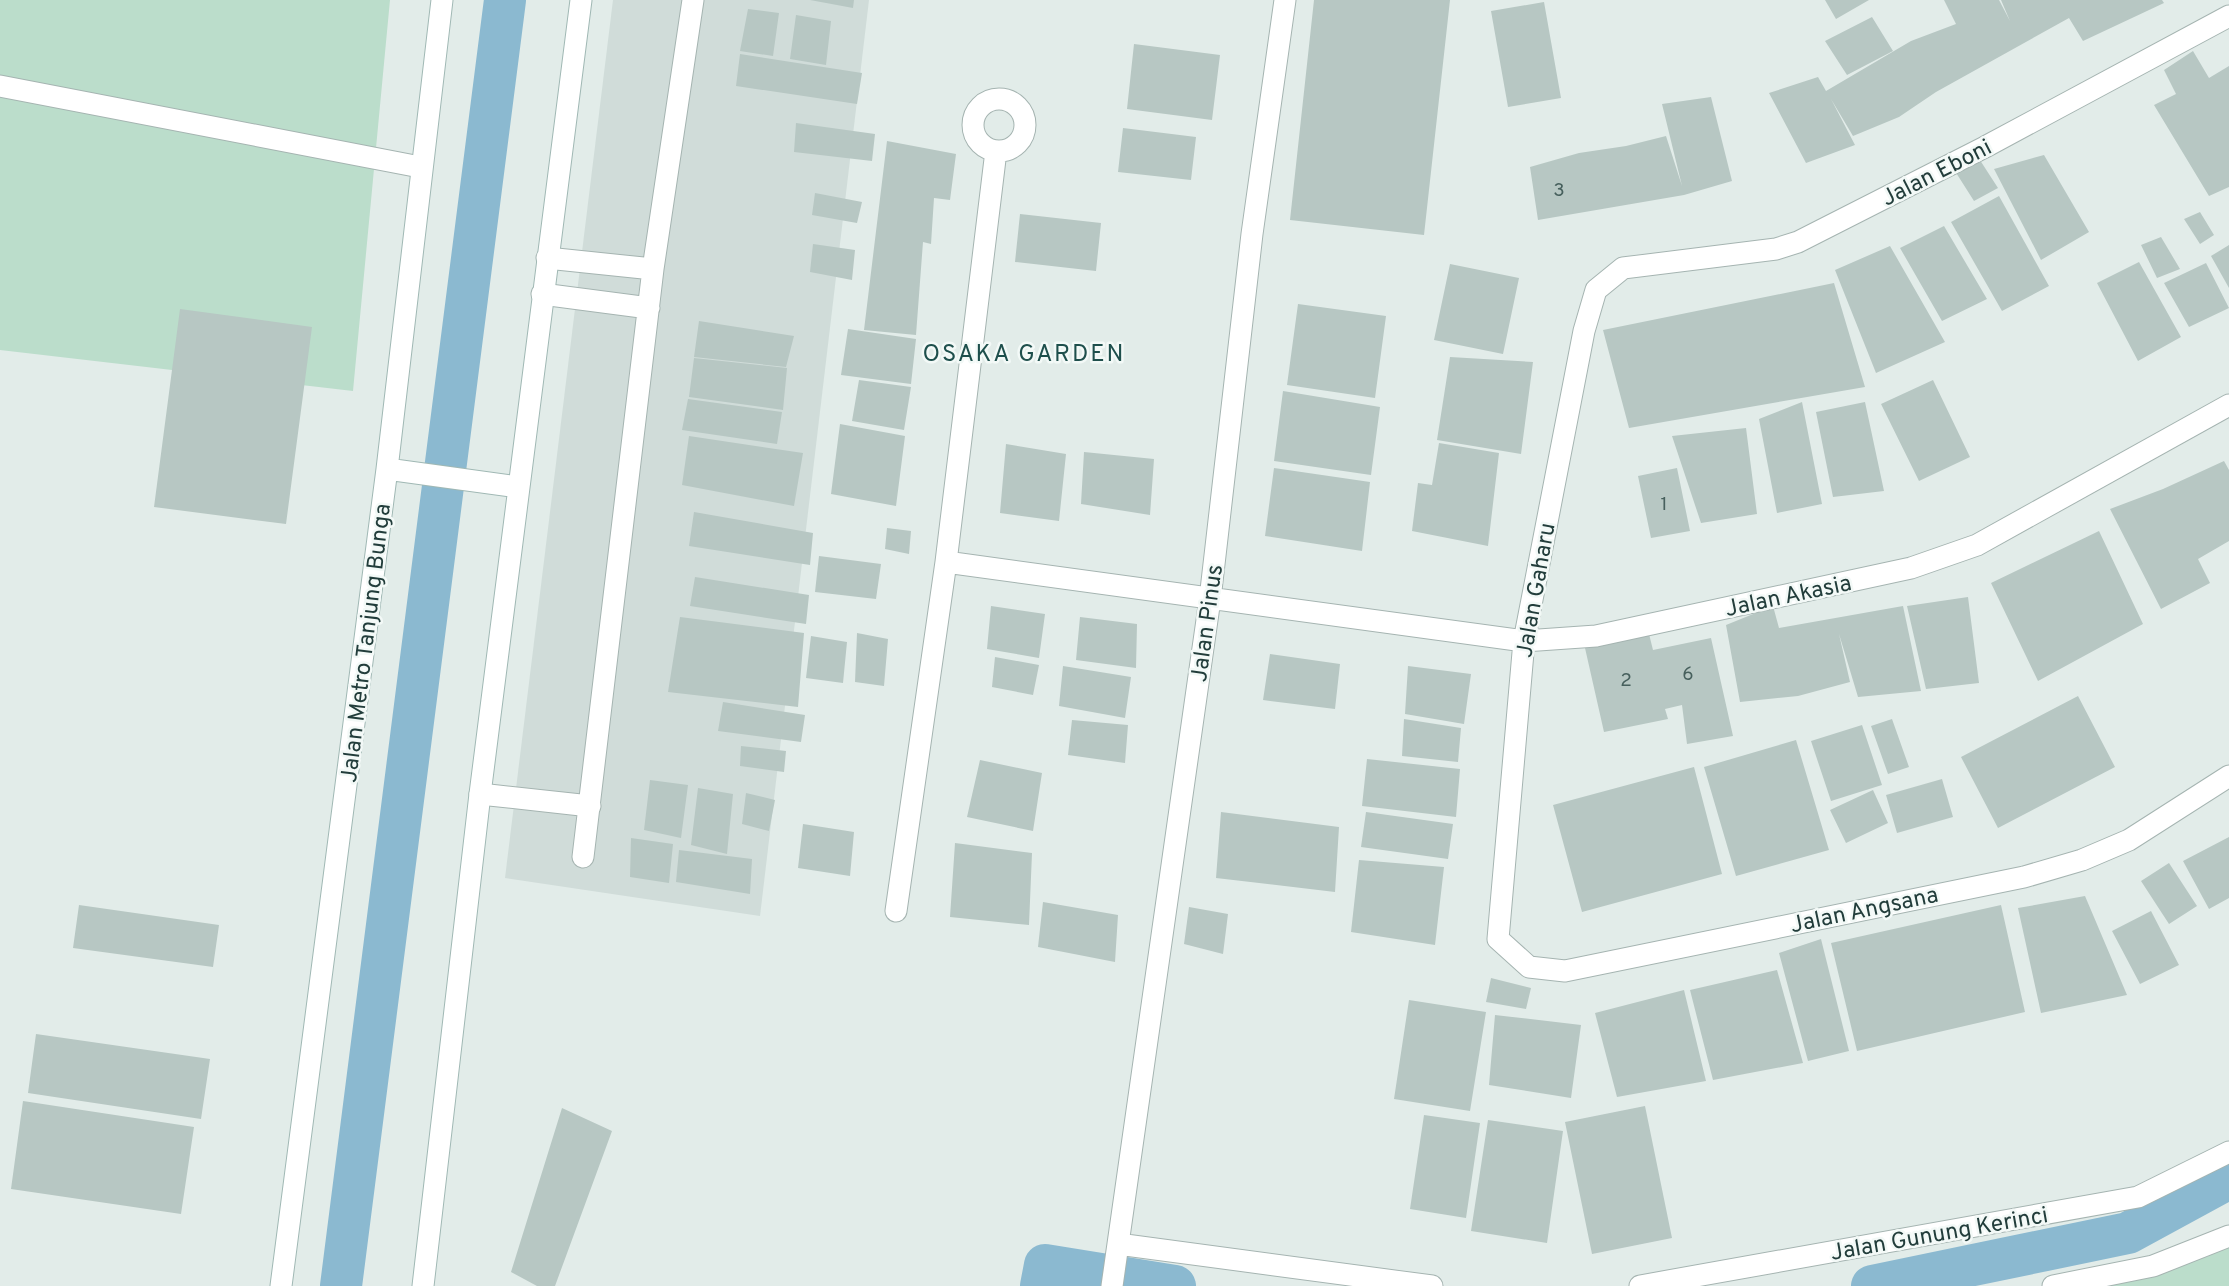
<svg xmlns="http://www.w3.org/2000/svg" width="2229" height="1286" font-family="Overpass,sans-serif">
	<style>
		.built { fill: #d0dcd9 }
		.green { fill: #bbddcb }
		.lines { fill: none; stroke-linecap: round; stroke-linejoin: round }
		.canal { stroke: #8bb9d0; stroke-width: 42 }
		.building { fill: #b7c7c3 }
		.minor-casing { stroke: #a5b4b1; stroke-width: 23 }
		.secondary-casing { stroke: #a0b8b4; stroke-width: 23 }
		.minor { stroke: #fff; stroke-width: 21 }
		.secondary { stroke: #fff; stroke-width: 21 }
		.labels { text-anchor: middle; stroke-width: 5; stroke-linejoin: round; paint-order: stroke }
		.number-label { font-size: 19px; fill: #47605d }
		.street-label { font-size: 23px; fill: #223d3b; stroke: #f3f9f7 }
		.neighbourhood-label { font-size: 24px; letter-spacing: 2px; fill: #1e4f4c; stroke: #f3f9f7 }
	</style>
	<rect width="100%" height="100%" fill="#e2ece9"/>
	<path class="built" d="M 613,0 L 869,0 L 760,916 L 505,878 Z"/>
	<path class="green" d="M 0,0 L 390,0 L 353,391 L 0,350 Z
		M 2229,1243 L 2229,1286 L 2073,1286 L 2209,1256 Z"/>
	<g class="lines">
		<path class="canal" d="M 341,1286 L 505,0
			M 1041,1286 L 1045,1265 L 1175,1286
			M 1872,1286 L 2128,1233 L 2229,1178"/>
	</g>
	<path class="building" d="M 810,0 L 854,0 L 853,8 Z
		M 1314,0 L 1450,0 L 1424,235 L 1290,220 Z
		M 1825,0 L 1869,0 L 1836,19 Z
		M 1944,0 L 1999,0 L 2010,21 L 2001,0 L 2162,0 L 2164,3 L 2083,41 L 2069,18 L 1936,92 L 1899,117 L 1853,136 L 1831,99 L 1855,145 L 1806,163 L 1769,93 L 1818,77 L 1826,91 L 1911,41 L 1956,24 Z
		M 1544,2 L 1561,98 L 1508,107 L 1491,11 Z
		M 748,9 L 779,13 L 773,56 L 740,51 Z
		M 796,15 L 831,21 L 826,65 L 790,59 Z
		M 1872,17 L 1893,51 L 1847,75 L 1825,41 Z
		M 1134,44 L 1220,55 L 1212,120 L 1127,109 Z
		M 2193,51 L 2209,78 L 2229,66 L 2229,187 L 2209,196 L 2154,105 L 2176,94 L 2164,70 Z
		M 740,54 L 862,73 L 857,104 L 736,86 Z
		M 1711,97 L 1732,181 L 1684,195 L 1538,220 L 1530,167 L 1579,153 L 1626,146 L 1666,136 L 1682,186 L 1662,104 Z
		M 796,123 L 875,134 L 872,161 L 794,152 Z
		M 1123,128 L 1196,137 L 1191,180 L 1118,172 Z
		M 887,141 L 956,154 L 950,200 L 934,198 L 931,244 L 923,242 L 916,335 L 864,330 Z
		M 1976,154 L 1998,188 L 1974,201 L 1953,168 Z
		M 2044,155 L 2089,232 L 2041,260 L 1994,169 Z
		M 815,193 L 862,202 L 857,223 L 812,215 Z
		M 1999,196 L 2049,286 L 2002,311 L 1951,222 Z
		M 2200,212 L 2214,235 L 2200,244 L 2184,219 Z
		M 1020,214 L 1101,223 L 1096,271 L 1015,262 Z
		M 1944,226 L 1987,299 L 1942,321 L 1900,248 Z
		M 2161,237 L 2180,269 L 2157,278 L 2141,245 Z
		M 813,244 L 855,250 L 852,280 L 810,272 Z
		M 2229,245 L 2229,288 L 2211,256 Z
		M 1890,246 L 1945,342 L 1876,373 L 1835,270 Z
		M 2139,262 L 2181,337 L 2138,361 L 2097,283 Z
		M 2206,263 L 2229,308 L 2189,327 L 2164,283 Z
		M 1450,264 L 1519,278 L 1503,354 L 1434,340 Z
		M 1834,283 L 1865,387 L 1629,428 L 1603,330 Z
		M 1298,304 L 1386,316 L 1375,398 L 1287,385 Z
		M 180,309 L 312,327 L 286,524 L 154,507 Z
		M 699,321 L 794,336 L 786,367 L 694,357 Z
		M 848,329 L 916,339 L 911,384 L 841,375 Z
		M 1450,357 L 1533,362 L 1521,454 L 1437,440 Z
		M 694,358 L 787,368 L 783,410 L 689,397 Z
		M 859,380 L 911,387 L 904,430 L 852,421 Z
		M 1933,380 L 1970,457 L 1919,481 L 1881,404 Z
		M 1283,391 L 1380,407 L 1371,475 L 1274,461 Z
		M 688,399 L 782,412 L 777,444 L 682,430 Z
		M 1802,402 L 1822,504 L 1777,513 L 1759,419 Z
		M 1865,402 L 1884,491 L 1833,497 L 1816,412 Z
		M 840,424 L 905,436 L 896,506 L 831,494 Z
		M 1746,428 L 1757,514 L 1701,523 L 1672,436 Z
		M 689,436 L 803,453 L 794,506 L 682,485 Z
		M 1439,443 L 1499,453 L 1488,546 L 1412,531 L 1418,483 L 1432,485 Z
		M 1006,444 L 1066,454 L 1059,521 L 1000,513 Z
		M 1084,452 L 1154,459 L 1150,515 L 1081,504 Z
		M 2224,461 L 2229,470 L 2229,541 L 2198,559 L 2210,583 L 2161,609 L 2110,509 L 2163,489 Z
		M 1274,468 L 1370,482 L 1362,551 L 1265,536 Z
		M 1677,468 L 1690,531 L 1651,538 L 1638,476 Z
		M 694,512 L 813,533 L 810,565 L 689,546 Z
		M 887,528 L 911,531 L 909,554 L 885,549 Z
		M 2099,531 L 2143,624 L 2038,681 L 1991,583 Z
		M 819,556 L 881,564 L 876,599 L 815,592 Z
		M 695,577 L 809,595 L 806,624 L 690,606 Z
		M 1968,597 L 1979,683 L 1926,689 L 1907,606 Z
		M 991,606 L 1045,614 L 1039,658 L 987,649 Z
		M 1773,606 L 1779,628 L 1903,606 L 1921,691 L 1858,697 L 1839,634 L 1850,682 L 1798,696 L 1740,702 L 1726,625 Z
		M 680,617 L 804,633 L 798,707 L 668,692 Z
		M 1080,617 L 1137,624 L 1136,668 L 1076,660 Z
		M 857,633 L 888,639 L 884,686 L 855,682 Z
		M 1649,634 L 1653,650 L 1711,638 L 1733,736 L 1687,744 L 1682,705 L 1665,709 L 1668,719 L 1604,732 L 1585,648 Z
		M 811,636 L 847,642 L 843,683 L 806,678 Z
		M 1270,654 L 1340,664 L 1335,709 L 1263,700 Z
		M 995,657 L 1039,665 L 1033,695 L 992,687 Z
		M 1063,666 L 1131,677 L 1125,718 L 1059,706 Z
		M 1408,666 L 1471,674 L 1464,724 L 1405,714 Z
		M 2078,696 L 2115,767 L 1998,828 L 1961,757 Z
		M 723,702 L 805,715 L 801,742 L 718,731 Z
		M 1404,719 L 1461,728 L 1458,762 L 1402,756 Z
		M 1892,719 L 1909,767 L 1888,774 L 1871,726 Z
		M 1072,720 L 1128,725 L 1125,763 L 1068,755 Z
		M 1862,725 L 1882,785 L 1831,801 L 1811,741 Z
		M 1796,740 L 1829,850 L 1736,876 L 1704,767 Z
		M 741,746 L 786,751 L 784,772 L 740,766 Z
		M 1367,759 L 1460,769 L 1456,817 L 1362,806 Z
		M 980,760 L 1042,773 L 1033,831 L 967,817 Z
		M 1694,767 L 1722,874 L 1582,912 L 1553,805 Z
		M 1942,779 L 1953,817 L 1897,833 L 1886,795 Z
		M 650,780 L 688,785 L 681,838 L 644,830 Z
		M 698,788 L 733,794 L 727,854 L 691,845 Z
		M 1873,790 L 1888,823 L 1846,843 L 1830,810 Z
		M 746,793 L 775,800 L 769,831 L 742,824 Z
		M 1221,812 L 1339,827 L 1335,892 L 1216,878 Z
		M 1366,812 L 1453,824 L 1448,859 L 1361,847 Z
		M 803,824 L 854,832 L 850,876 L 798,868 Z
		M 2229,837 L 2229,898 L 2209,909 L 2183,861 Z
		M 631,838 L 673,844 L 669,883 L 630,877 Z
		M 955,843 L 1032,853 L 1029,925 L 950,917 Z
		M 679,850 L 752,859 L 750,894 L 676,882 Z
		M 1359,860 L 1444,867 L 1435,945 L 1351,932 Z
		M 2169,863 L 2197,906 L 2169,924 L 2141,881 Z
		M 2085,896 L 2127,995 L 2041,1013 L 2018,908 Z
		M 1043,902 L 1118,915 L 1115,962 L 1038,947 Z
		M 79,905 L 219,925 L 213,967 L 73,948 Z
		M 2001,905 L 2025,1012 L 1857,1051 L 1831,943 Z
		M 1189,907 L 1228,914 L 1223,954 L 1184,944 Z
		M 2151,911 L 2179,965 L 2140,984 L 2112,931 Z
		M 1821,939 L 1849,1051 L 1808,1061 L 1779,953 Z
		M 1777,970 L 1803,1063 L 1713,1080 L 1690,990 Z
		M 1491,978 L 1531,988 L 1526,1009 L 1486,1002 Z
		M 1684,990 L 1706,1081 L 1617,1097 L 1595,1013 Z
		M 1409,1000 L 1486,1012 L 1470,1111 L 1394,1099 Z
		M 1495,1015 L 1581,1025 L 1571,1098 L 1489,1085 Z
		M 36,1034 L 210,1059 L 201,1119 L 28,1093 Z
		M 23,1101 L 194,1127 L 181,1214 L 11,1189 Z
		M 1645,1106 L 1672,1238 L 1592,1254 L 1565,1122 Z
		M 562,1108 L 612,1131 L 555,1286 L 537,1286 L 511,1272 Z
		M 1424,1115 L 1480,1123 L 1466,1218 L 1410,1209 Z
		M 1488,1120 L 1563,1131 L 1547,1243 L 1471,1231 Z"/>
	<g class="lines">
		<g class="minor-casing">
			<path id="minor" d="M 2229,16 L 1985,147 L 1798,242 L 1776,249 L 1623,268 L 1596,290 L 1584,331 L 1524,641 L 1498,939 L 1529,967 L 1565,971 L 2024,877 L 2082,860 L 2129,840 L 2229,776
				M 0,86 L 420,167
				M973 125a26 26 0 1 1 52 0a26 26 0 1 1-52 0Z
				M 547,258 L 653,269
				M 542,294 L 649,308
				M 946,562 L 996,151
				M 480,794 L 590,806
				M 583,857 L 653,269 L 693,0
				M 896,911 L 946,562 L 1524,641 L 1596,636 L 1911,568 L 1977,545 L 2229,405
				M 1118,1244 L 1432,1286
				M 1112,1286 L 1210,599 L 1252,234 L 1285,0
				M 1640,1286 L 2138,1197 L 2229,1152
				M 2053,1286 L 2153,1266 L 2229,1236"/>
		</g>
		<g class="secondary-casing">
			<path id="secondary" d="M 387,469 L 518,487
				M 281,1286 L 387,469 L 442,0
				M 423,1286 L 480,794 L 581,0"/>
		</g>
		<use href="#minor" class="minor"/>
		<use href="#secondary" class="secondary"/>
	</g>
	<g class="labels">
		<g class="number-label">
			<text x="1559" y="196">3</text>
			<text x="1664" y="510">1</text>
			<text x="1688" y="680">6</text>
			<text x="1626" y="686">2</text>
		</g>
		<g class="street-label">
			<text transform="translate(1936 172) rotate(-27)" y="8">Jalan Eboni</text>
			<text transform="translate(1535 590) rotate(-80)" y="8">Jalan Gaharu</text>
			<text transform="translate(1788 595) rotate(-12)" y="8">Jalan Akasia</text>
			<text transform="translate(1206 623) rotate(-82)" y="8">Jalan Pinus</text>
			<text transform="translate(365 643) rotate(-83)" y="8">Jalan Metro Tanjung Bunga</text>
			<text transform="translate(1864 909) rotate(-12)" y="8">Jalan Angsana</text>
			<text transform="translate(1939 1233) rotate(-10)" y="8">Jalan Gunung Kerinci</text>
		</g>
		<g class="neighbourhood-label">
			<text x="1024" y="361">OSAKA GARDEN</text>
		</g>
	</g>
</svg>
